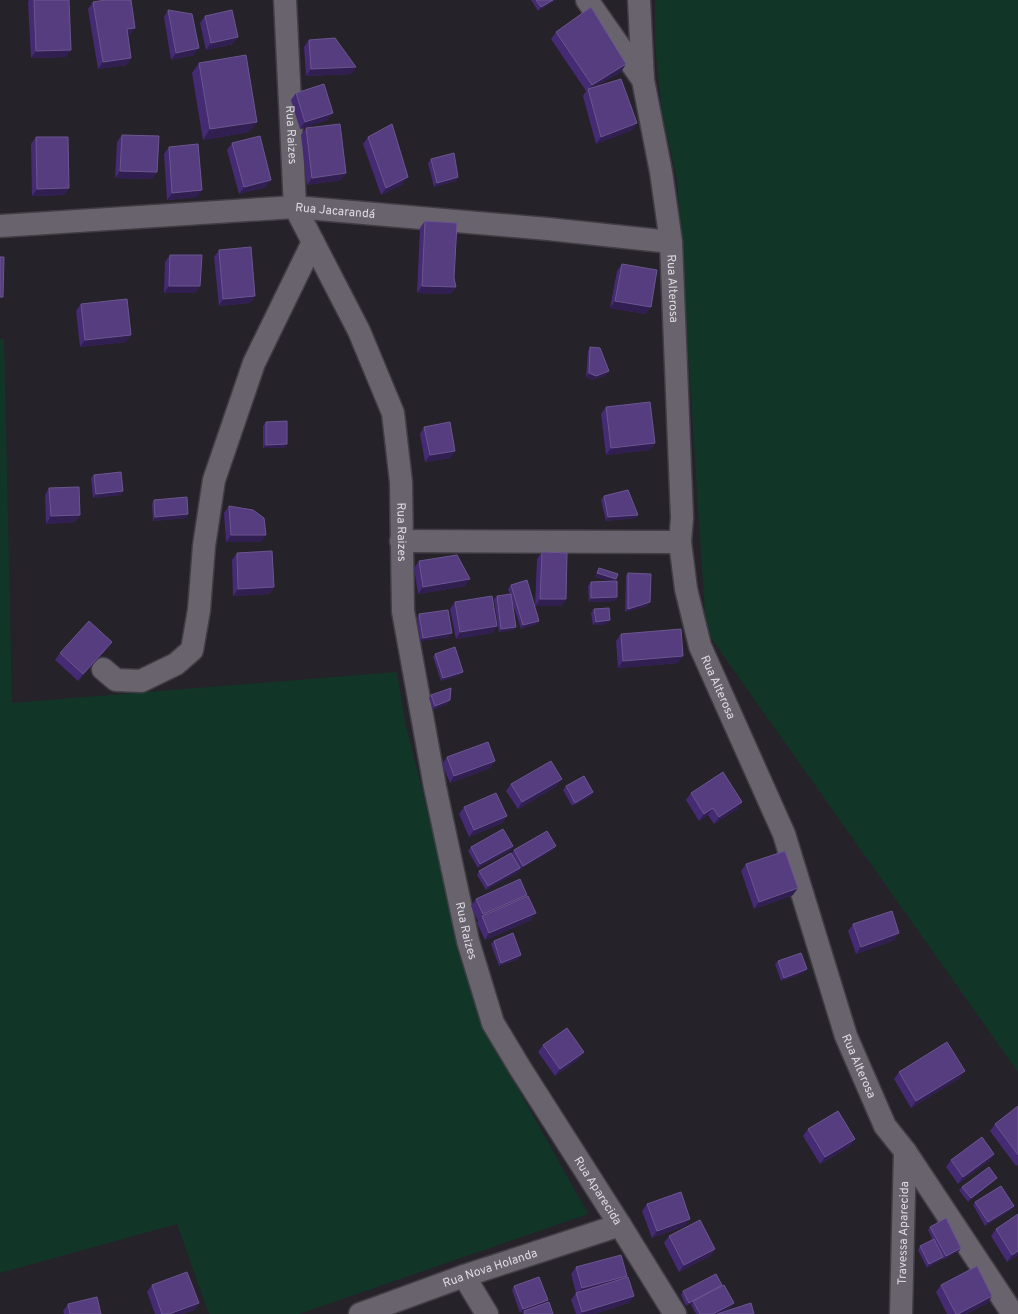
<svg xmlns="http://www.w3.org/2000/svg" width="1018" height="1314" font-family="Overpass,sans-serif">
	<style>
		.green { fill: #113627 }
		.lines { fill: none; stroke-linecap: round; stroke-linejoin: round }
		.street-casing { stroke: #413d44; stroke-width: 25 }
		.street { stroke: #68636d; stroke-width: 22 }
		.wall { fill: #452a74 }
		.shaded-wall { fill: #321f52 }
		.building { fill: #563d80; stroke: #6b568f }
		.labels { text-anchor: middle; stroke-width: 4.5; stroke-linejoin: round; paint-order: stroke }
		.street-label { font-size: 12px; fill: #dedbe1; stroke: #0e0c10 }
	</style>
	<rect width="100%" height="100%" fill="#26222a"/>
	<path class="green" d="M 655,0 L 1018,0 L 1018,1072 L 706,631 L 677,180 L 662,113 L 655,46 Z
		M 0,339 L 4,339 L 12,703 L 397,672 L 405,722 L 480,1021 L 588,1214 L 299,1314 L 209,1314 L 177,1224 L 0,1273 Z"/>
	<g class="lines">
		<g class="street-casing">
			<g id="street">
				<path id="s1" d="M 285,0 L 295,207 L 359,331 L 393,413 L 401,482 L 403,611 L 435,787 L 468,941 L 493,1023 L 520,1068 L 620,1225 L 675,1314"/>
				<path d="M 587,0 L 643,80"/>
				<path id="s2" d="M 639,0 L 643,80 L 661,172 L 671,242 L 682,518 L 680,542 L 686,589 L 700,646 L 784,834 L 846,1036 L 885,1126 L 905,1151 L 1013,1314"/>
				<path id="s3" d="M 0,226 L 295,207 L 548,229 L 671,242"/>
				<path d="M 401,541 L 680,542"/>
				<path d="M 103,669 L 116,680 L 141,681 L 176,664 L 192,650 L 199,610 L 204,546 L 214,480 L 254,363 L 313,242"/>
				<path d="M 464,1276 L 487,1314"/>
				<path id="s4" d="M 360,1314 L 464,1276 L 620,1225"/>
				<path id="s5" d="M 901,1314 L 905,1151"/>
			</g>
		</g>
		<use href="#street" class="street"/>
	</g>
	<path class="wall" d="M 29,0 L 69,0 L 66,57 L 31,58 L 28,2 Z
		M 531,0 L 556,0 L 538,11 Z
		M 93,2 L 130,35 L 128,35 L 127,65 L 98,69 L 88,9 Z
		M 168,10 L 194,55 L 171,60 L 164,17 Z
		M 205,16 L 233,44 L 206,50 L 200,23 Z
		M 556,32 L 621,72 L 594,87 L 637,123 L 632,130 L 596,144 L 583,96 L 586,91 L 551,39 Z
		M 309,40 L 352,74 L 306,76 L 304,47 Z
		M 199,63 L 257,122 L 249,132 L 203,140 L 192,73 Z
		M 296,93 L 328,120 L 300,129 L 291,100 Z
		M 306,128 L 346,173 L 341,180 L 307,185 L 301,135 Z
		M 122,135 L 157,172 L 152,179 L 115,178 L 117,142 Z
		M 36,137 L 69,188 L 64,195 L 32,196 L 31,144 Z
		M 368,137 L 403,184 L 381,195 L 363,144 Z
		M 232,143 L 266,187 L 239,194 L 227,150 Z
		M 169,147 L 197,197 L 167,200 L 164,154 Z
		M 431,159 L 458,177 L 456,181 L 434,187 L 428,163 Z
		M 425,221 L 454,278 L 456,287 L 451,294 L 417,293 L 420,228 Z
		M 219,250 L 250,303 L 219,306 L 214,257 Z
		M 170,255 L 200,286 L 195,293 L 164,293 L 165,262 Z
		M 622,264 L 646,314 L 610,308 L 617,271 Z
		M 81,304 L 126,342 L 80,347 L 76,311 Z
		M 590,347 L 606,375 L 593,380 L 586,377 L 588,351 Z
		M 606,407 L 655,443 L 650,450 L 606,455 L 601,414 Z
		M 266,422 L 285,448 L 263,448 L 263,426 Z
		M 424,427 L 451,458 L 425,462 L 420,434 Z
		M 94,475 L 123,491 L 120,495 L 93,498 L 91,478 Z
		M 49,488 L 80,515 L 75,522 L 46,524 L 45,495 Z
		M 604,496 L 636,518 L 606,521 L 601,500 Z
		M 154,500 L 188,514 L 186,518 L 153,521 L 152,504 Z
		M 229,506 L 261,542 L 226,542 L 224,513 Z
		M 542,552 L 566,599 L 561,606 L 535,606 L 537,559 Z
		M 237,553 L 274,587 L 269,594 L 233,596 L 232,560 Z
		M 419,561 L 465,586 L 418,594 L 414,568 Z
		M 599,568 L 616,579 L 614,581 L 617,597 L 615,601 L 589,602 L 588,586 L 591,582 L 610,581 L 595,577 Z
		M 628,573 L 647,606 L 625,612 L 626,576 Z
		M 511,585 L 539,621 L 537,624 L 521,629 L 512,601 L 516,627 L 513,630 L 499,632 L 494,599 L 497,596 L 510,594 L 508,589 Z
		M 455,602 L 497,626 L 492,633 L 456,639 L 450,609 Z
		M 594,609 L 610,620 L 607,624 L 593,625 L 591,613 Z
		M 419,614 L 449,637 L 420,641 L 417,618 Z
		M 621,634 L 678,663 L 618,668 L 616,641 Z
		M 107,649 L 78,681 L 55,660 L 60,653 Z
		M 435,654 L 460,675 L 441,681 L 433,657 Z
		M 431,695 L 450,700 L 447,704 L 433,710 L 429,698 Z
		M 447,757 L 495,761 L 490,768 L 450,783 L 442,764 Z
		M 511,784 L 557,786 L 518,809 L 506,791 Z
		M 566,786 L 593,792 L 591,796 L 572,806 L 563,790 Z
		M 691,793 L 742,802 L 737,809 L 714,824 L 708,815 L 699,821 L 686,800 Z
		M 464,807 L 507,816 L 502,823 L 469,837 L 459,814 Z
		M 513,846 L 511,850 L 478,868 L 468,851 L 471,847 Z
		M 514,850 L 553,850 L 520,869 L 518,872 L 486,890 L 477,875 L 479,871 L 512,853 Z
		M 746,864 L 793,895 L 754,909 L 741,871 Z
		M 525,897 L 531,920 L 485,940 L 477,923 L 478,921 L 471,906 L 476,899 Z
		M 853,924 L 894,940 L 856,954 L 848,931 Z
		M 494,941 L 518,959 L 499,966 L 491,944 Z
		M 778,961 L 804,973 L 781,981 L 775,964 Z
		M 543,1045 L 579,1059 L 555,1076 L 538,1052 Z
		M 899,1072 L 960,1078 L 911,1108 L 894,1079 Z
		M 1018,1106 L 1018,1165 L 1016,1166 L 990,1131 L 995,1124 Z
		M 808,1129 L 855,1139 L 850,1146 L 820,1164 L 803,1136 Z
		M 994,1154 L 989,1161 L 958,1184 L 946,1167 L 951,1160 Z
		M 997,1178 L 994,1181 L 968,1202 L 959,1190 L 962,1187 Z
		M 975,1202 L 1014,1206 L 1011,1210 L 985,1226 L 973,1205 Z
		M 647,1204 L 685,1226 L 652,1238 L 642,1211 Z
		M 1018,1214 L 1018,1255 L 1007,1262 L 991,1236 L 996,1229 Z
		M 930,1227 L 959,1251 L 944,1259 L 943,1258 L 941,1260 L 927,1268 L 918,1250 L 920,1246 L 933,1240 L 928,1230 Z
		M 669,1236 L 715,1249 L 710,1256 L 679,1272 L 664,1243 Z
		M 576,1267 L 627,1276 L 626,1277 L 634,1296 L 629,1303 L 594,1314 L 576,1314 L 571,1300 L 576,1293 L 571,1274 Z
		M 152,1285 L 199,1303 L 194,1310 L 182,1314 L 155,1314 L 147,1292 Z
		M 941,1285 L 988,1303 L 966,1314 L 947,1314 L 936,1292 Z
		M 514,1286 L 553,1314 L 522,1314 L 524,1311 L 520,1313 L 512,1290 Z
		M 720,1288 L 734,1303 L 731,1307 L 717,1314 L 754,1314 L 696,1314 L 691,1305 L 692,1303 L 686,1306 L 681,1295 L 683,1291 Z
		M 68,1304 L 101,1314 L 64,1314 L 63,1311 Z"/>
	<path class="shaded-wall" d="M 553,0 L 556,0 L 538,11 L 541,7 Z
		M 135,28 L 130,35 L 122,36 L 127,29 Z
		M 238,37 L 233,44 L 206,50 L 211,43 Z
		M 199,48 L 194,55 L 171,60 L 176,53 Z
		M 71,50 L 66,57 L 31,58 L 36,51 Z
		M 131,58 L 127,65 L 98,69 L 103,62 Z
		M 626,64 L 621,72 L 588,91 L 592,85 Z
		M 356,67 L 352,74 L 306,76 L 311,69 Z
		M 333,113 L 328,120 L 300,129 L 305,122 Z
		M 257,122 L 249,132 L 203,140 L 210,129 Z
		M 637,123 L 632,130 L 596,144 L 601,137 Z
		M 120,171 L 157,172 L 152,179 L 115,178 Z
		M 346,173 L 341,180 L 307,185 L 312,178 Z
		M 408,177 L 403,184 L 381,195 L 386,188 Z
		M 458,177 L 456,181 L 434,187 L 437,183 Z
		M 271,180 L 266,187 L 239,194 L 244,187 Z
		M 69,188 L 64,195 L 32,196 L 37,189 Z
		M 202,190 L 197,197 L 167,200 L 172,193 Z
		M 169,286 L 200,286 L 195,293 L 164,293 Z
		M 422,286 L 456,287 L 451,294 L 417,293 Z
		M 255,296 L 250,303 L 219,306 L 223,299 Z
		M 615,301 L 651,307 L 646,314 L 610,308 Z
		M 131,335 L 126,342 L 80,347 L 85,340 Z
		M 609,371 L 606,375 L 593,380 L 586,377 L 589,373 Z
		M 655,443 L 650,450 L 606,455 L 611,448 Z
		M 287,444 L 285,448 L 263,448 L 266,445 Z
		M 455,451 L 451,458 L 425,462 L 430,455 Z
		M 123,491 L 120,495 L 93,498 L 96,494 Z
		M 188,514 L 186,518 L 153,521 L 155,517 Z
		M 80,515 L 75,522 L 46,524 L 51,516 Z
		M 638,515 L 636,518 L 606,521 L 608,517 Z
		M 231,535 L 266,535 L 261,542 L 226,542 Z
		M 597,573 L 616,579 L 613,582 L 595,577 Z
		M 470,579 L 465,586 L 418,594 L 423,587 Z
		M 274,587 L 269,594 L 233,596 L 238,589 Z
		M 617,597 L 615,601 L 589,602 L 591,598 Z
		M 540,599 L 566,599 L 561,606 L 535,606 Z
		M 650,602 L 647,606 L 625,612 L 628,609 Z
		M 610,620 L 607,624 L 593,625 L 596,622 Z
		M 539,621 L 537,624 L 521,629 L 523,625 Z
		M 497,626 L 492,633 L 456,639 L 460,632 Z
		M 516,627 L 513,630 L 499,632 L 501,629 Z
		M 452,633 L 449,637 L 420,641 L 423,638 Z
		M 112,642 L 107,649 L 78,681 L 83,674 Z
		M 683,656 L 678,663 L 618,668 L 623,661 Z
		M 463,672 L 460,675 L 441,681 L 443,678 Z
		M 450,700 L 447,704 L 433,710 L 435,706 Z
		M 495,761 L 490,768 L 450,783 L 454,776 Z
		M 562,779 L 557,786 L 518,809 L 522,802 Z
		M 593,792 L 591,796 L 572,806 L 575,803 Z
		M 742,802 L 737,809 L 714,824 L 719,817 Z
		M 713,808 L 708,815 L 699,821 L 704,814 Z
		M 507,816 L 502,823 L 469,837 L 474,830 Z
		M 513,846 L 511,850 L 478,868 L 480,864 Z
		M 556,846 L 553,850 L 520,869 L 523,866 Z
		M 520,868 L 518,872 L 486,890 L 488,886 Z
		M 798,888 L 793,895 L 754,909 L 759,902 Z
		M 527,895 L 522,902 L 482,916 L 478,921 L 483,914 Z
		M 536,913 L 531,920 L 485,940 L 489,933 Z
		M 899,933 L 894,940 L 856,954 L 861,947 Z
		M 521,955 L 518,959 L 499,966 L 501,963 Z
		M 807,969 L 804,973 L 781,981 L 784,978 Z
		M 584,1052 L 579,1059 L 555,1076 L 560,1069 Z
		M 965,1071 L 960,1078 L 911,1108 L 916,1101 Z
		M 855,1139 L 850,1146 L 820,1164 L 825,1157 Z
		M 994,1154 L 989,1161 L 958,1184 L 963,1177 Z
		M 997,1178 L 994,1181 L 968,1202 L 971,1198 Z
		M 1014,1206 L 1011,1210 L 985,1226 L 988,1222 Z
		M 690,1219 L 685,1226 L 652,1238 L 657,1231 Z
		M 961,1248 L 959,1251 L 944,1259 L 946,1256 Z
		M 715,1249 L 710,1256 L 679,1272 L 684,1265 Z
		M 1018,1251 L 1018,1255 L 1007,1262 L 1012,1255 Z
		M 943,1257 L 941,1260 L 927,1268 L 929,1264 Z
		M 627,1276 L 622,1283 L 577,1295 L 582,1288 Z
		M 722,1285 L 719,1288 L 693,1301 L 692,1303 L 686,1306 L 689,1303 Z
		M 634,1296 L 629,1303 L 594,1314 L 581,1314 L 582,1312 Z
		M 992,1296 L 988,1303 L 966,1314 L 958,1314 Z
		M 548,1300 L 545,1304 L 520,1313 L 523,1309 Z
		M 199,1303 L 194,1310 L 182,1314 L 169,1314 Z
		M 734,1303 L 731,1307 L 717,1314 L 713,1314 Z"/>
	<path class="building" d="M 34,0 L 69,0 L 71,50 L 36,51 Z
		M 105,0 L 131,0 L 135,28 L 127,29 L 131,58 L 103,62 L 93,2 Z
		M 536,0 L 553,0 L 541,7 Z
		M 591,7 L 626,64 L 592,85 L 556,32 Z
		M 168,10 L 192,14 L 199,48 L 176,53 Z
		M 232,10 L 238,37 L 211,43 L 205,16 Z
		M 335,38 L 356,67 L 311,69 L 309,40 Z
		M 246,55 L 257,122 L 210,129 L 199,63 Z
		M 621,79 L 637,123 L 601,137 L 588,89 Z
		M 324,84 L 333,113 L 305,122 L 296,93 Z
		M 340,124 L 346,173 L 312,178 L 306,128 Z
		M 392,124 L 408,177 L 386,188 L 368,137 Z
		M 122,135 L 159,136 L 157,172 L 120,171 Z
		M 260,136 L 271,180 L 244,187 L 232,143 Z
		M 36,137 L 68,137 L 69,188 L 37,189 Z
		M 198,144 L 202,190 L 172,193 L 169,147 Z
		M 454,153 L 458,177 L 437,183 L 431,159 Z
		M 425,221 L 457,223 L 454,278 L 456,287 L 422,286 Z
		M 251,247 L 255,296 L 223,299 L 219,250 Z
		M 170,255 L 202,255 L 200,286 L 169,286 Z
		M 0,257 L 4,257 L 3,297 L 0,297 Z
		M 622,264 L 657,270 L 651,307 L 615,301 Z
		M 127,299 L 131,335 L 85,340 L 81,304 Z
		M 590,347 L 600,348 L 609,371 L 596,376 L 589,373 Z
		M 650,402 L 655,443 L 611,448 L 606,407 Z
		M 287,421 L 287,444 L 266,445 L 266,422 Z
		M 450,422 L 455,451 L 430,455 L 424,427 Z
		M 121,472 L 123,491 L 96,494 L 94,475 Z
		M 79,487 L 80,515 L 51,516 L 49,488 Z
		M 628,490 L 638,515 L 608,517 L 604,496 Z
		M 187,497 L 188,514 L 155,517 L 154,500 Z
		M 229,506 L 253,510 L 264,518 L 266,535 L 231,535 Z
		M 272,551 L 274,587 L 238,589 L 237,553 Z
		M 542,552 L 567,553 L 566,599 L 540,599 Z
		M 457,555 L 470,579 L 423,587 L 419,561 Z
		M 599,568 L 618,574 L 616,579 L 597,573 Z
		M 628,573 L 651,574 L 650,602 L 628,609 Z
		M 527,580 L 539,621 L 523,625 L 511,585 Z
		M 617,581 L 617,597 L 591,598 L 591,582 Z
		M 511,594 L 516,627 L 501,629 L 497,596 Z
		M 492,596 L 497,626 L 460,632 L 455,602 Z
		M 609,608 L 610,620 L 596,622 L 594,609 Z
		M 448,610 L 452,633 L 423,638 L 419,614 Z
		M 89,621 L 112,642 L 83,674 L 60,653 Z
		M 681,629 L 683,656 L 623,661 L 621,634 Z
		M 455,647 L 463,672 L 443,678 L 435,654 Z
		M 451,688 L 450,700 L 435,706 L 431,695 Z
		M 488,742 L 495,761 L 454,776 L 447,757 Z
		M 551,761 L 562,779 L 522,802 L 511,784 Z
		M 723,772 L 742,802 L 719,817 L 713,808 L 704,814 L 691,793 Z
		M 584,776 L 593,792 L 575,803 L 566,786 Z
		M 496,793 L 507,816 L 474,830 L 464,807 Z
		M 503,829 L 513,846 L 480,864 L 471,847 Z
		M 547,831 L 556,846 L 523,866 L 514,850 Z
		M 785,851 L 798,888 L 759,902 L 746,864 Z
		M 511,853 L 520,868 L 488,886 L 479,871 Z
		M 520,879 L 527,895 L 483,914 L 476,899 Z
		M 528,896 L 536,913 L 489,933 L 482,916 Z
		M 892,911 L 899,933 L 861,947 L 853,924 Z
		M 513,933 L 521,955 L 501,963 L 494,941 Z
		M 801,953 L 807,969 L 784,978 L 778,961 Z
		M 567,1028 L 584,1052 L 560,1069 L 543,1045 Z
		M 947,1042 L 965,1071 L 916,1101 L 899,1072 Z
		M 1018,1106 L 1018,1155 L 995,1124 Z
		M 838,1111 L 855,1139 L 825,1157 L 808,1129 Z
		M 982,1137 L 994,1154 L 963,1177 L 951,1160 Z
		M 989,1167 L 997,1178 L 971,1198 L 962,1187 Z
		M 1001,1186 L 1014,1206 L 988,1222 L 975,1202 Z
		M 681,1192 L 690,1219 L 657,1231 L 647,1204 Z
		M 1018,1214 L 1018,1251 L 1012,1255 L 996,1229 Z
		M 946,1218 L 961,1248 L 946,1256 L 930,1227 Z
		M 700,1220 L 715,1249 L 684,1265 L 669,1236 Z
		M 934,1239 L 943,1257 L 929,1264 L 920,1246 Z
		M 621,1255 L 627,1276 L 582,1288 L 576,1267 Z
		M 977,1266 L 992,1296 L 958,1314 L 956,1314 L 941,1285 Z
		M 187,1272 L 199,1303 L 169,1314 L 162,1314 L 152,1285 Z
		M 716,1274 L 722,1285 L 689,1303 L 683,1291 Z
		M 539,1277 L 548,1300 L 523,1309 L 514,1286 Z
		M 628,1277 L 634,1296 L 582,1312 L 576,1293 Z
		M 724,1285 L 734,1303 L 713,1314 L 700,1314 L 693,1301 Z
		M 97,1297 L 101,1314 L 70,1314 L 68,1304 Z
		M 549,1302 L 553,1314 L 525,1314 L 524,1311 Z
		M 751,1303 L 754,1314 L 717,1314 Z"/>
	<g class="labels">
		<g class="street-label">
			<text dy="4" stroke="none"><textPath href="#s1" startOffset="135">Rua Raizes</textPath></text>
			<text dy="4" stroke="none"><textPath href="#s3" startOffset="336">Rua Jacarandá</textPath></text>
			<text dy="4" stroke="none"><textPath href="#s2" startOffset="291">Rua Alterosa</textPath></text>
			<text dy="4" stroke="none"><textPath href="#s1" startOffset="555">Rua Raizes</textPath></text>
			<text dy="4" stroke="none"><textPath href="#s2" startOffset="696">Rua Alterosa</textPath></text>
			<text dy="4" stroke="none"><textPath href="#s1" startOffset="960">Rua Raizes</textPath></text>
			<text dy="4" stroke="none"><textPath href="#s2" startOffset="1101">Rua Alterosa</textPath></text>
			<text dy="4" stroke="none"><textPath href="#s1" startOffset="1254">Rua Aparecida</textPath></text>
			<text dy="4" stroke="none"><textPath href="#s5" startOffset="81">Travessa Aparecida</textPath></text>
			<text dy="4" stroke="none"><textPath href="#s4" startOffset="138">Rua Nova Holanda</textPath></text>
		</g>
	</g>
</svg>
